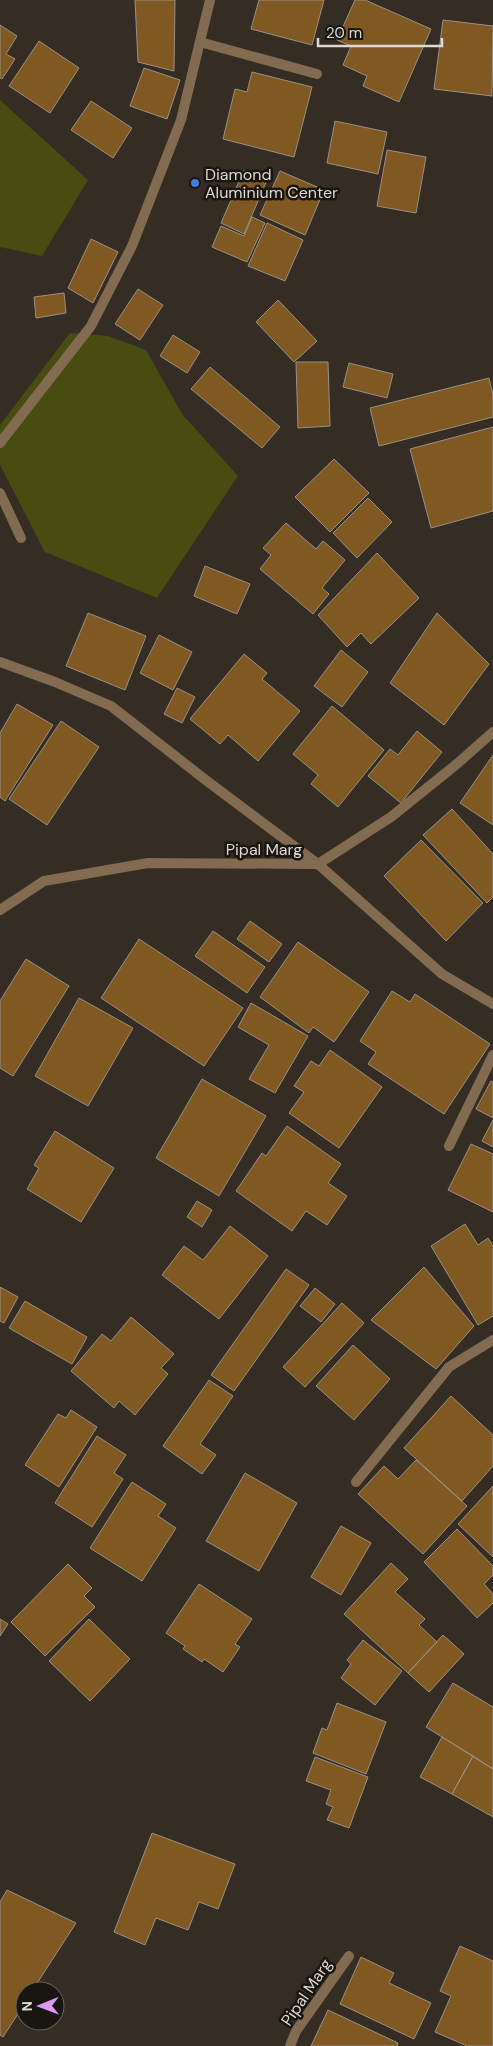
<svg xmlns="http://www.w3.org/2000/svg" width="493" height="2046" font-family="'DM Sans',sans-serif">
	<style>
		.green { fill: #484c10 }
		.building { fill: #805822; stroke: #9a9085 }
		.lines { fill: none; stroke-linecap: round; stroke-linejoin: round }
		.minor { stroke: #826b50; stroke-width: 10 }
		.shop-dot { fill: #3f7fe0; stroke: #191511; stroke-width: 2 }
		.labels { text-anchor: middle; stroke-width: 5; stroke-linejoin: round; paint-order: stroke }
		.poi-label { font-size: 16px; fill: #ded9d3; stroke: #191511; text-anchor: start }
		.street-label { font-size: 16px; fill: #ded9d3; stroke: #191511 }
	</style>
	<rect width="100%" height="100%" fill="#352c23"/>
	<path class="green" d="M 0,100 L 88,180 L 42,256 L 0,247 Z
		M 70,333 L 108,336 L 146,350 L 182,414 L 238,476 L 157,598 L 45,552 L 0,465 L 0,425 Z"/>
	<path class="building" d="M 135,0 L 175,0 L 174,71 L 138,62 Z
		M 259,0 L 324,0 L 312,45 L 251,29 Z
		M 355,0 L 365,0 L 431,29 L 399,102 L 363,86 L 367,76 L 343,65 L 351,46 L 337,40 Z
		M 443,20 L 493,26 L 492,96 L 434,89 Z
		M 0,25 L 17,36 L 6,54 L 15,59 L 2,79 L 0,78 Z
		M 39,41 L 79,68 L 50,113 L 9,86 Z
		M 144,68 L 180,80 L 167,119 L 130,106 Z
		M 252,72 L 312,87 L 294,157 L 223,139 L 235,89 L 247,92 Z
		M 91,101 L 132,128 L 113,158 L 71,130 Z
		M 335,121 L 387,132 L 378,174 L 327,163 Z
		M 387,150 L 426,157 L 416,213 L 377,206 Z
		M 244,170 L 267,180 L 244,234 L 221,223 Z
		M 280,171 L 324,190 L 305,235 L 260,215 Z
		M 252,217 L 265,223 L 247,262 L 212,247 L 221,226 L 244,236 Z
		M 267,223 L 303,240 L 285,281 L 248,266 Z
		M 91,239 L 118,252 L 93,303 L 68,288 Z
		M 138,289 L 163,305 L 140,340 L 115,324 Z
		M 64,293 L 66,313 L 36,318 L 34,297 Z
		M 278,300 L 317,341 L 294,362 L 256,322 Z
		M 173,335 L 200,352 L 187,373 L 160,356 Z
		M 296,362 L 328,362 L 330,426 L 298,428 Z
		M 349,363 L 393,374 L 387,398 L 343,387 Z
		M 210,367 L 280,427 L 262,448 L 191,389 Z
		M 489,378 L 493,395 L 493,417 L 379,446 L 370,408 Z
		M 493,427 L 493,511 L 431,528 L 410,449 Z
		M 334,459 L 369,493 L 330,532 L 295,497 Z
		M 368,498 L 392,522 L 357,558 L 333,533 Z
		M 286,523 L 316,549 L 323,541 L 345,560 L 322,588 L 329,594 L 313,614 L 260,569 L 271,555 L 263,548 Z
		M 377,553 L 419,598 L 371,644 L 361,633 L 347,647 L 318,615 Z
		M 205,566 L 250,584 L 237,614 L 194,596 Z
		M 88,613 L 146,636 L 125,690 L 66,666 Z
		M 437,613 L 489,664 L 444,725 L 390,683 Z
		M 159,635 L 192,652 L 173,690 L 140,673 Z
		M 341,650 L 368,672 L 342,707 L 314,686 Z
		M 244,654 L 267,673 L 262,679 L 300,711 L 258,761 L 228,735 L 220,744 L 190,719 Z
		M 177,688 L 195,697 L 182,723 L 164,714 Z
		M 17,704 L 53,725 L 5,801 L 0,797 L 0,733 Z
		M 332,706 L 384,750 L 338,807 L 311,784 L 318,775 L 293,754 Z
		M 61,721 L 99,747 L 47,825 L 9,799 Z
		M 417,731 L 442,752 L 401,803 L 368,776 L 390,749 L 398,755 Z
		M 493,755 L 493,825 L 460,803 Z
		M 452,809 L 493,854 L 493,897 L 487,903 L 423,835 Z
		M 421,840 L 483,903 L 446,941 L 384,876 Z
		M 250,921 L 282,944 L 269,962 L 237,939 Z
		M 213,931 L 265,967 L 247,993 L 195,956 Z
		M 139,939 L 243,1008 L 204,1066 L 101,998 Z
		M 298,942 L 369,992 L 334,1042 L 313,1027 L 309,1033 L 260,997 Z
		M 26,959 L 69,986 L 13,1076 L 0,1068 L 0,1001 Z
		M 392,991 L 410,1002 L 415,994 L 490,1044 L 444,1114 L 368,1064 L 376,1052 L 360,1041 Z
		M 79,998 L 133,1028 L 88,1106 L 35,1076 Z
		M 251,1003 L 308,1036 L 275,1093 L 249,1079 L 269,1045 L 238,1027 Z
		M 330,1050 L 382,1087 L 339,1148 L 289,1113 L 304,1092 L 294,1086 L 311,1061 L 319,1066 Z
		M 202,1079 L 266,1116 L 219,1196 L 156,1158 Z
		M 491,1081 L 493,1082 L 493,1118 L 476,1109 Z
		M 493,1120 L 493,1147 L 482,1141 Z
		M 287,1126 L 341,1164 L 328,1183 L 347,1196 L 327,1225 L 306,1211 L 292,1231 L 236,1191 L 262,1153 L 266,1156 Z
		M 55,1131 L 114,1168 L 81,1222 L 27,1189 L 39,1168 L 34,1165 Z
		M 471,1144 L 493,1154 L 493,1212 L 448,1190 Z
		M 197,1201 L 212,1210 L 202,1227 L 187,1217 Z
		M 465,1224 L 478,1245 L 488,1238 L 493,1246 L 493,1316 L 478,1325 L 431,1246 Z
		M 230,1226 L 268,1256 L 219,1319 L 162,1275 L 184,1246 L 203,1260 Z
		M 424,1267 L 474,1326 L 436,1369 L 371,1320 Z
		M 286,1269 L 309,1285 L 234,1391 L 211,1375 Z
		M 0,1287 L 18,1297 L 4,1323 L 0,1321 Z
		M 315,1288 L 335,1304 L 321,1322 L 300,1306 Z
		M 25,1301 L 87,1337 L 72,1364 L 9,1328 Z
		M 342,1303 L 364,1323 L 305,1387 L 283,1367 Z
		M 131,1317 L 174,1354 L 161,1368 L 168,1374 L 135,1415 L 119,1401 L 114,1408 L 71,1371 L 102,1334 L 111,1341 Z
		M 353,1345 L 390,1379 L 354,1420 L 316,1386 Z
		M 209,1380 L 233,1396 L 200,1444 L 216,1455 L 202,1474 L 163,1446 Z
		M 451,1396 L 493,1435 L 493,1466 L 462,1501 L 404,1448 Z
		M 71,1410 L 97,1427 L 59,1487 L 25,1465 L 58,1414 L 66,1418 Z
		M 97,1436 L 126,1455 L 114,1473 L 123,1479 L 92,1527 L 55,1503 Z
		M 416,1460 L 467,1506 L 423,1554 L 358,1494 L 384,1466 L 398,1479 Z
		M 245,1473 L 297,1503 L 259,1571 L 206,1541 Z
		M 132,1482 L 166,1504 L 158,1516 L 176,1528 L 142,1581 L 90,1548 Z
		M 493,1486 L 493,1557 L 458,1524 Z
		M 341,1526 L 371,1543 L 341,1595 L 311,1577 Z
		M 457,1529 L 493,1566 L 493,1575 L 484,1584 L 493,1594 L 493,1603 L 477,1618 L 424,1562 Z
		M 391,1563 L 408,1579 L 395,1592 L 425,1619 L 419,1625 L 437,1642 L 408,1673 L 344,1614 Z
		M 68,1564 L 92,1588 L 84,1596 L 95,1607 L 45,1656 L 11,1622 Z
		M 199,1584 L 252,1619 L 235,1644 L 240,1647 L 223,1672 L 204,1659 L 202,1662 L 183,1649 L 185,1646 L 166,1633 Z
		M 0,1619 L 8,1624 L 0,1636 Z
		M 89,1619 L 130,1659 L 90,1701 L 49,1661 Z
		M 443,1635 L 464,1654 L 429,1692 L 408,1673 Z
		M 363,1640 L 402,1671 L 375,1705 L 341,1678 L 351,1664 L 347,1660 Z
		M 453,1683 L 493,1707 L 493,1769 L 426,1727 Z
		M 337,1703 L 386,1722 L 366,1774 L 313,1753 L 322,1728 L 327,1730 Z
		M 442,1737 L 473,1756 L 452,1794 L 420,1777 Z
		M 473,1756 L 493,1769 L 493,1817 L 452,1794 Z
		M 315,1757 L 368,1777 L 349,1828 L 327,1820 L 333,1807 L 326,1804 L 331,1790 L 306,1781 Z
		M 152,1833 L 235,1864 L 218,1909 L 199,1902 L 188,1930 L 156,1918 L 145,1945 L 114,1932 Z
		M 7,1890 L 76,1923 L 32,1991 L 25,1991 L 25,2003 L 3,2037 L 0,2035 L 0,1902 Z
		M 460,1946 L 493,1961 L 493,2046 L 467,2046 L 435,2032 L 451,1996 L 440,1991 Z
		M 361,1957 L 394,1973 L 389,1983 L 431,2003 L 414,2039 L 340,2004 Z
		M 328,2010 L 398,2043 L 397,2046 L 311,2046 Z"/>
	<g class="lines">
		<path class="minor" d="M 200,42 L 317,74
			M 0,443 L 91,326 L 132,246 L 181,120 L 210,0
			M 0,493 L 21,538
			M 0,662 L 55,682 L 111,706 L 207,781 L 318,864 L 442,974 L 493,1004
			M 0,910 L 44,881 L 148,863 L 318,864 L 391,817 L 458,763 L 493,732
			M 449,1146 L 493,1055
			M 356,1482 L 449,1367 L 493,1340
			M 290,2046 L 296,2031 L 349,1956"/>
	</g>
	<circle class="shop-dot" cx="195" cy="183" r="5"/>
	<g class="labels">
		<g class="poi-label">
			<text x="205" y="180">Diamond<tspan x="205" dy="18">Aluminium Center</tspan></text>
		</g>
		<g class="street-label">
			<text x="264" y="855">Pipal Marg</text>
			<text transform="translate(306 1992) rotate(-56)" y="6">Pipal Marg</text>
		</g>
	</g>
	<g transform="translate(40 2006) rotate(269)"><circle r="24" fill="#191511" stroke="#68635f"/>
	<path d="M0-4L9 19L0 12L-9 19Z" fill="#da9af6"/>
	<text y="-8" font-size="14" font-weight="bold" text-anchor="middle" fill="#ded9d3">N</text>
	</g>
	<path d="M318 38v8h124v-8" fill="none" stroke="#ded9d3" stroke-width="2.5"/>
	<text x="326" y="38" font-size="15" fill="#ded9d3" stroke="#191511" stroke-width="4" paint-order="stroke">20 m</text>
</svg>
